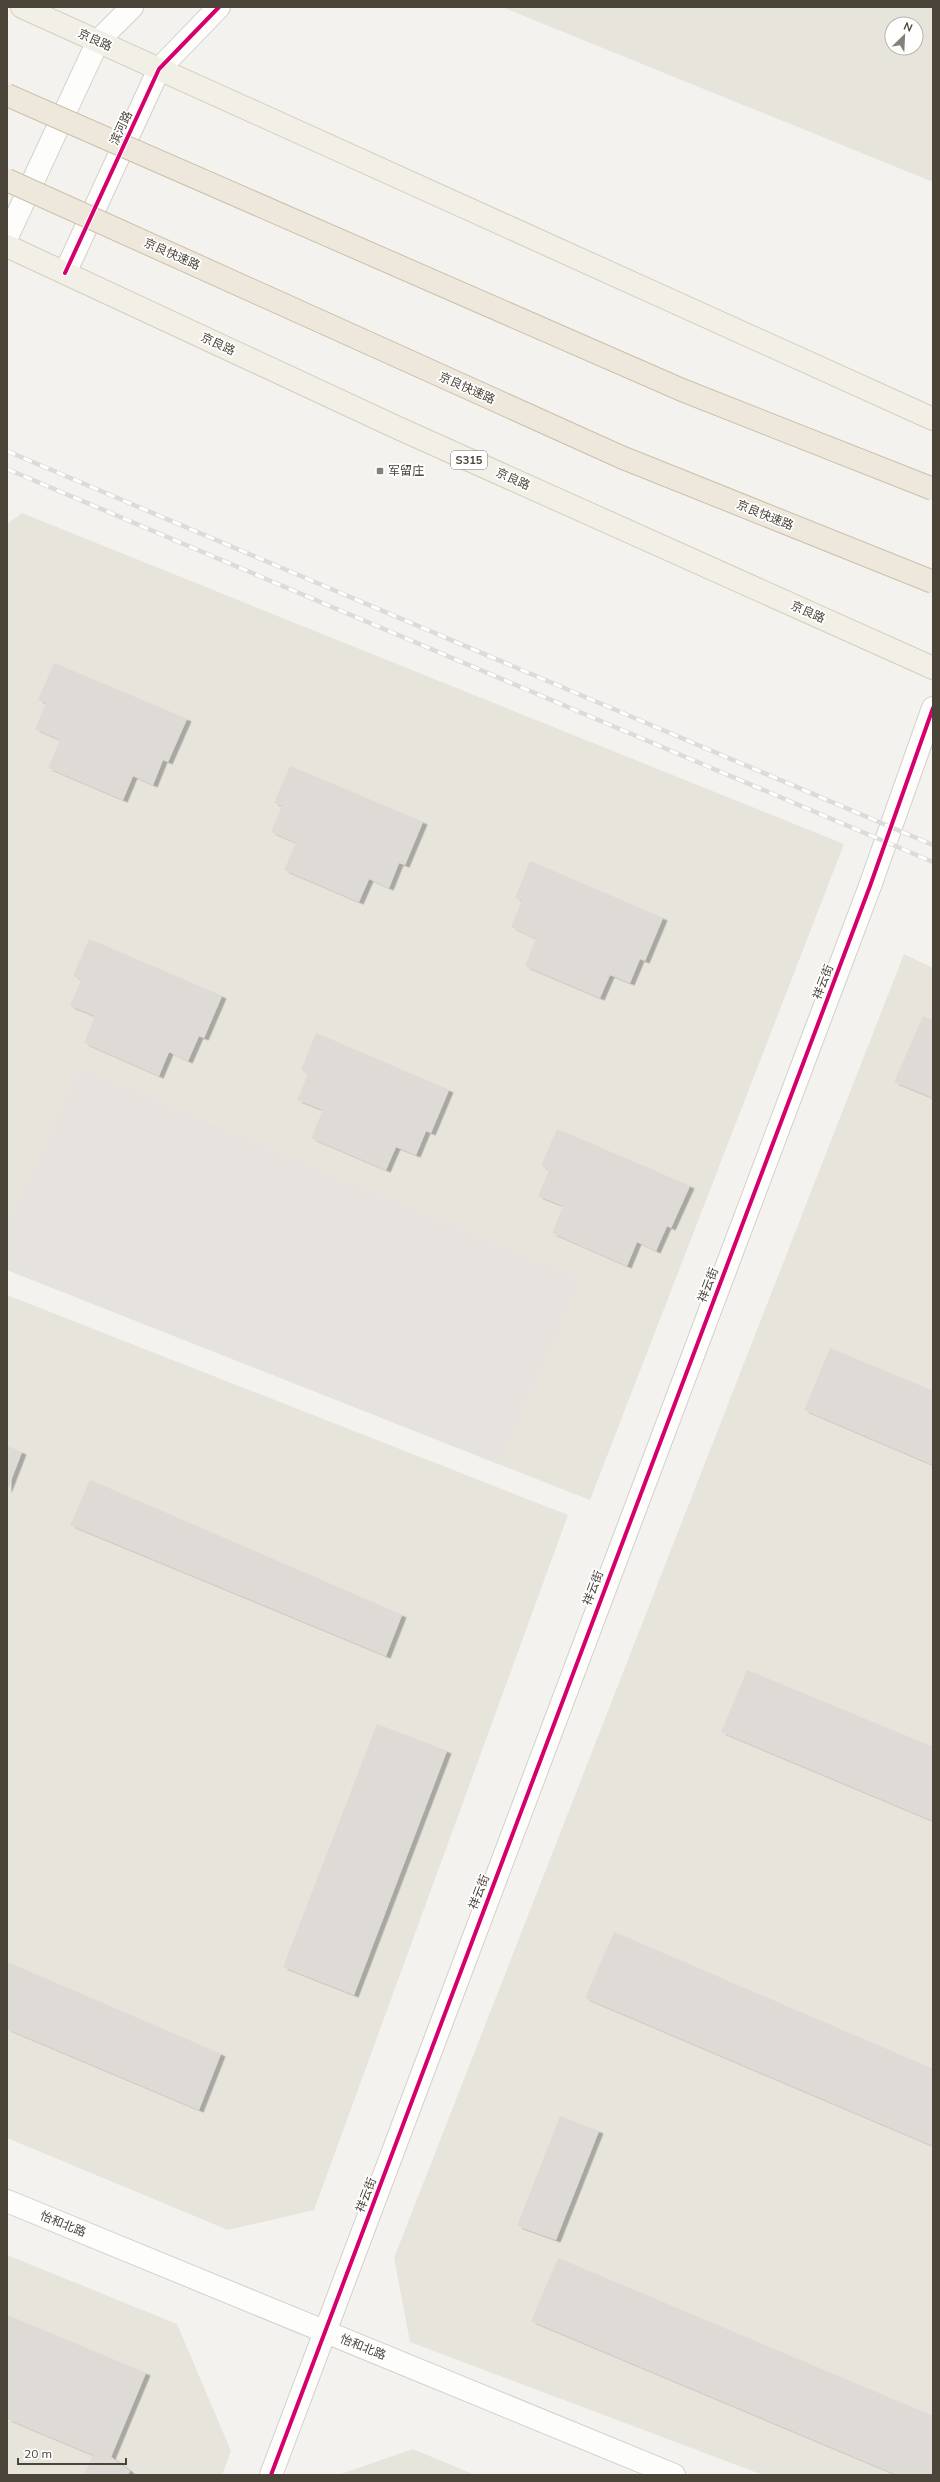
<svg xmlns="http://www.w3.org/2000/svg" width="940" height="2482" font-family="Mulish,'Noto Sans SC',sans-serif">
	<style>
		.residential { fill: #e7e4dc; fill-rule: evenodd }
		.parking { fill: #e6e3df }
		.building { fill: #dedbd6; filter: url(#shadow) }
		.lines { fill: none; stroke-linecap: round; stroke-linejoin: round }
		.minor-casing { stroke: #d2d0cb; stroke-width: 24 }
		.major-casing { stroke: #d6cebb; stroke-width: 24 }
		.minor { stroke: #fdfdfc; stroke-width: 22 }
		.major { stroke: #f2efe6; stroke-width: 22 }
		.rail-casing { stroke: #dbdbda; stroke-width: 4.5 }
		.rail { stroke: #fff; stroke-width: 3; stroke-dasharray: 9; stroke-linecap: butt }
		.highway-bridge-casing { stroke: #ccbfa9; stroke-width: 24; stroke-linecap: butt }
		.highway-bridge { stroke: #ede8db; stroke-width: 22 }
		.cycleway-casing { stroke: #fff; stroke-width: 6 }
		.cycleway { stroke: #d6006c; stroke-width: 4 }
		.poi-dot { fill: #868178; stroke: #fff; stroke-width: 1.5 }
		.labels { text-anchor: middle; stroke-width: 3.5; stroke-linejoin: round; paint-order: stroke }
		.shield { fill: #fff; stroke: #817c74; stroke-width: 1 }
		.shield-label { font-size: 11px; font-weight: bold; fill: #4b4439 }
		.street-label { font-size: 12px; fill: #4b4439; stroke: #fff }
		.poi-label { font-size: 12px; fill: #4b4439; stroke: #fff; text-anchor: start }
	</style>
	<defs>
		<filter id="shadow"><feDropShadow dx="4.5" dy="2.5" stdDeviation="0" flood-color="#0004"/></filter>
	</defs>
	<rect width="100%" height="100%" fill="#f4f2ee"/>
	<path class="residential" d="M 502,7 L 933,7 L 933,182 ZM 892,24 L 916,24 L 916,48 L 892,48 Z
		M 22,513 L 844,844 L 590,1500 L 7,1270 L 7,524 Z
		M 904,954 L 933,968 L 933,2475 L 763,2475 L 410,2342 L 394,2258 Z
		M 7,1295 L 568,1515 L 314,2210 L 228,2230 L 7,2138 Z
		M 7,2255 L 177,2324 L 231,2451 L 222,2475 L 7,2475 Z
		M 413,2449 L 475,2475 L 338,2475 Z"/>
	<path class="parking" d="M 80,1068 L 581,1280 L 498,1464 L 7,1270 L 7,1226 Z"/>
	<path class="building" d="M 54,663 L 187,719 L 168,762 L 163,760 L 153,785 L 133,776 L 123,800 L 48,768 L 60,740 L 35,729 L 46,703 L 38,700 Z
		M 290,766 L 423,822 L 405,865 L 399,863 L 389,888 L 369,879 L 359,902 L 284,870 L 296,843 L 271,832 L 282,806 L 274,803 Z
		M 530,861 L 663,918 L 645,961 L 640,959 L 630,983 L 610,975 L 600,998 L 525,966 L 536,939 L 511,927 L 522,901 L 515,898 Z
		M 89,939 L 222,996 L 204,1038 L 199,1036 L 188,1061 L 169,1052 L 159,1076 L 84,1043 L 95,1016 L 70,1006 L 81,980 L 73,976 Z
		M 923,1016 L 933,1020 L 933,1098 L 894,1082 Z
		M 316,1033 L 449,1090 L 431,1133 L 426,1131 L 416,1155 L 396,1147 L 386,1170 L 311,1138 L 323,1110 L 297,1100 L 308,1074 L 301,1070 Z
		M 557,1129 L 690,1186 L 671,1228 L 667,1226 L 656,1251 L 637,1242 L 627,1266 L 552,1233 L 563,1206 L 538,1196 L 549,1170 L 541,1166 Z
		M 830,1348 L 933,1391 L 933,1465 L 804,1410 Z
		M 7,1446 L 22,1452 L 7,1491 Z
		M 90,1480 L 402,1615 L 386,1656 L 70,1525 Z
		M 747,1670 L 933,1747 L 933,1821 L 721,1732 Z
		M 377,1724 L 447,1751 L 354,1995 L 283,1967 Z
		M 614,1932 L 933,2069 L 933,2146 L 585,1998 Z
		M 7,1962 L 221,2054 L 199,2110 L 7,2029 Z
		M 560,2116 L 599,2131 L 556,2240 L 517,2226 Z
		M 558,2258 L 933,2416 L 933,2475 L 897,2475 L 531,2321 Z
		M 7,2315 L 146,2373 L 111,2457 L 130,2471 L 128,2475 L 84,2475 L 93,2455 L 7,2419 Z"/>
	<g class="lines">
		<g class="minor-casing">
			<path id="minor" d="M 7,237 L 98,41 L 132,7
				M 65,273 L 159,69 L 219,7
				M 7,2201 L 674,2475
				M 271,2475 L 870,886 L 933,708"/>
		</g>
		<g class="major-casing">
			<path id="major" d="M 22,7 L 933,419
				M 7,246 L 398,428 L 933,668"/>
		</g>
		<use href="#minor" class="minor"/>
		<use href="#major" class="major"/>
		<g class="rail-casing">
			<path id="rail" d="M 7,451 L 933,845
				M 7,469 L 933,862"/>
		</g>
		<use href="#rail" class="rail"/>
		<g class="highway-bridge-casing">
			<path id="highway-bridge" d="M 7,95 L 682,390 L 933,489
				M 7,180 L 621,457 L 933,582"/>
		</g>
		<use href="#highway-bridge" class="highway-bridge"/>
		<g class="cycleway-casing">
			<path id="cycleway" d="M 65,273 L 159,69 L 219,7
				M 271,2475 L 870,886 L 933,708"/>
		</g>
		<use href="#cycleway" class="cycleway"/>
	</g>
	<rect class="poi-dot" x="376" y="467" width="8" height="8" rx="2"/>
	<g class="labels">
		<rect class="shield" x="451" y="451" width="36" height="18" rx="3"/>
		<g class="shield-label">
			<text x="469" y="464">S315</text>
		</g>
		<g class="street-label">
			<text transform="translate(95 40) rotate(24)" y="4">京良路</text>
			<text transform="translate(121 128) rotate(-65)" y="4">滨河路</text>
			<text transform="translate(172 254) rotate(24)" y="4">京良快速路</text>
			<text transform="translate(218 344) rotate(25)" y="4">京良路</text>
			<text transform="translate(467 388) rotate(24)" y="4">京良快速路</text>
			<text transform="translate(513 479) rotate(24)" y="4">京良路</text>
			<text transform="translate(765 515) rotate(22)" y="4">京良快速路</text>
			<text transform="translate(808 612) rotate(24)" y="4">京良路</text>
			<text transform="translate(823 982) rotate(-69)" y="4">祥云街</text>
			<text transform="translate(708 1285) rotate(-69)" y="4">祥云街</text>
			<text transform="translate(593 1588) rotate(-69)" y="4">祥云街</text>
			<text transform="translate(479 1892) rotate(-69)" y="4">祥云街</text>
			<text transform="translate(366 2195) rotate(-69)" y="4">祥云街</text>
			<text transform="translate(63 2224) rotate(22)" y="4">怡和北路</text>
			<text transform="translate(363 2347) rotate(22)" y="4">怡和北路</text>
		</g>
		<g class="poi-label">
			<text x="388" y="475">军留庄</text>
		</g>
	</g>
	<rect width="940" height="2482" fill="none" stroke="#4b4439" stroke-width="16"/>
	<g transform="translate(904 36) rotate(24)"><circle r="19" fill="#ffffff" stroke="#b7b4b0"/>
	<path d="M0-3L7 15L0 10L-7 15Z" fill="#868178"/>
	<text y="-6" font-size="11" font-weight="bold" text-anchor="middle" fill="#4b4439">N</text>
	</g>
	<path d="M18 2458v6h108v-6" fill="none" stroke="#4b4439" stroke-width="2"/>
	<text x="24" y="2458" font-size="12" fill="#4b4439" stroke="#ffffff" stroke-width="3" paint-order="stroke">20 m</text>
</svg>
